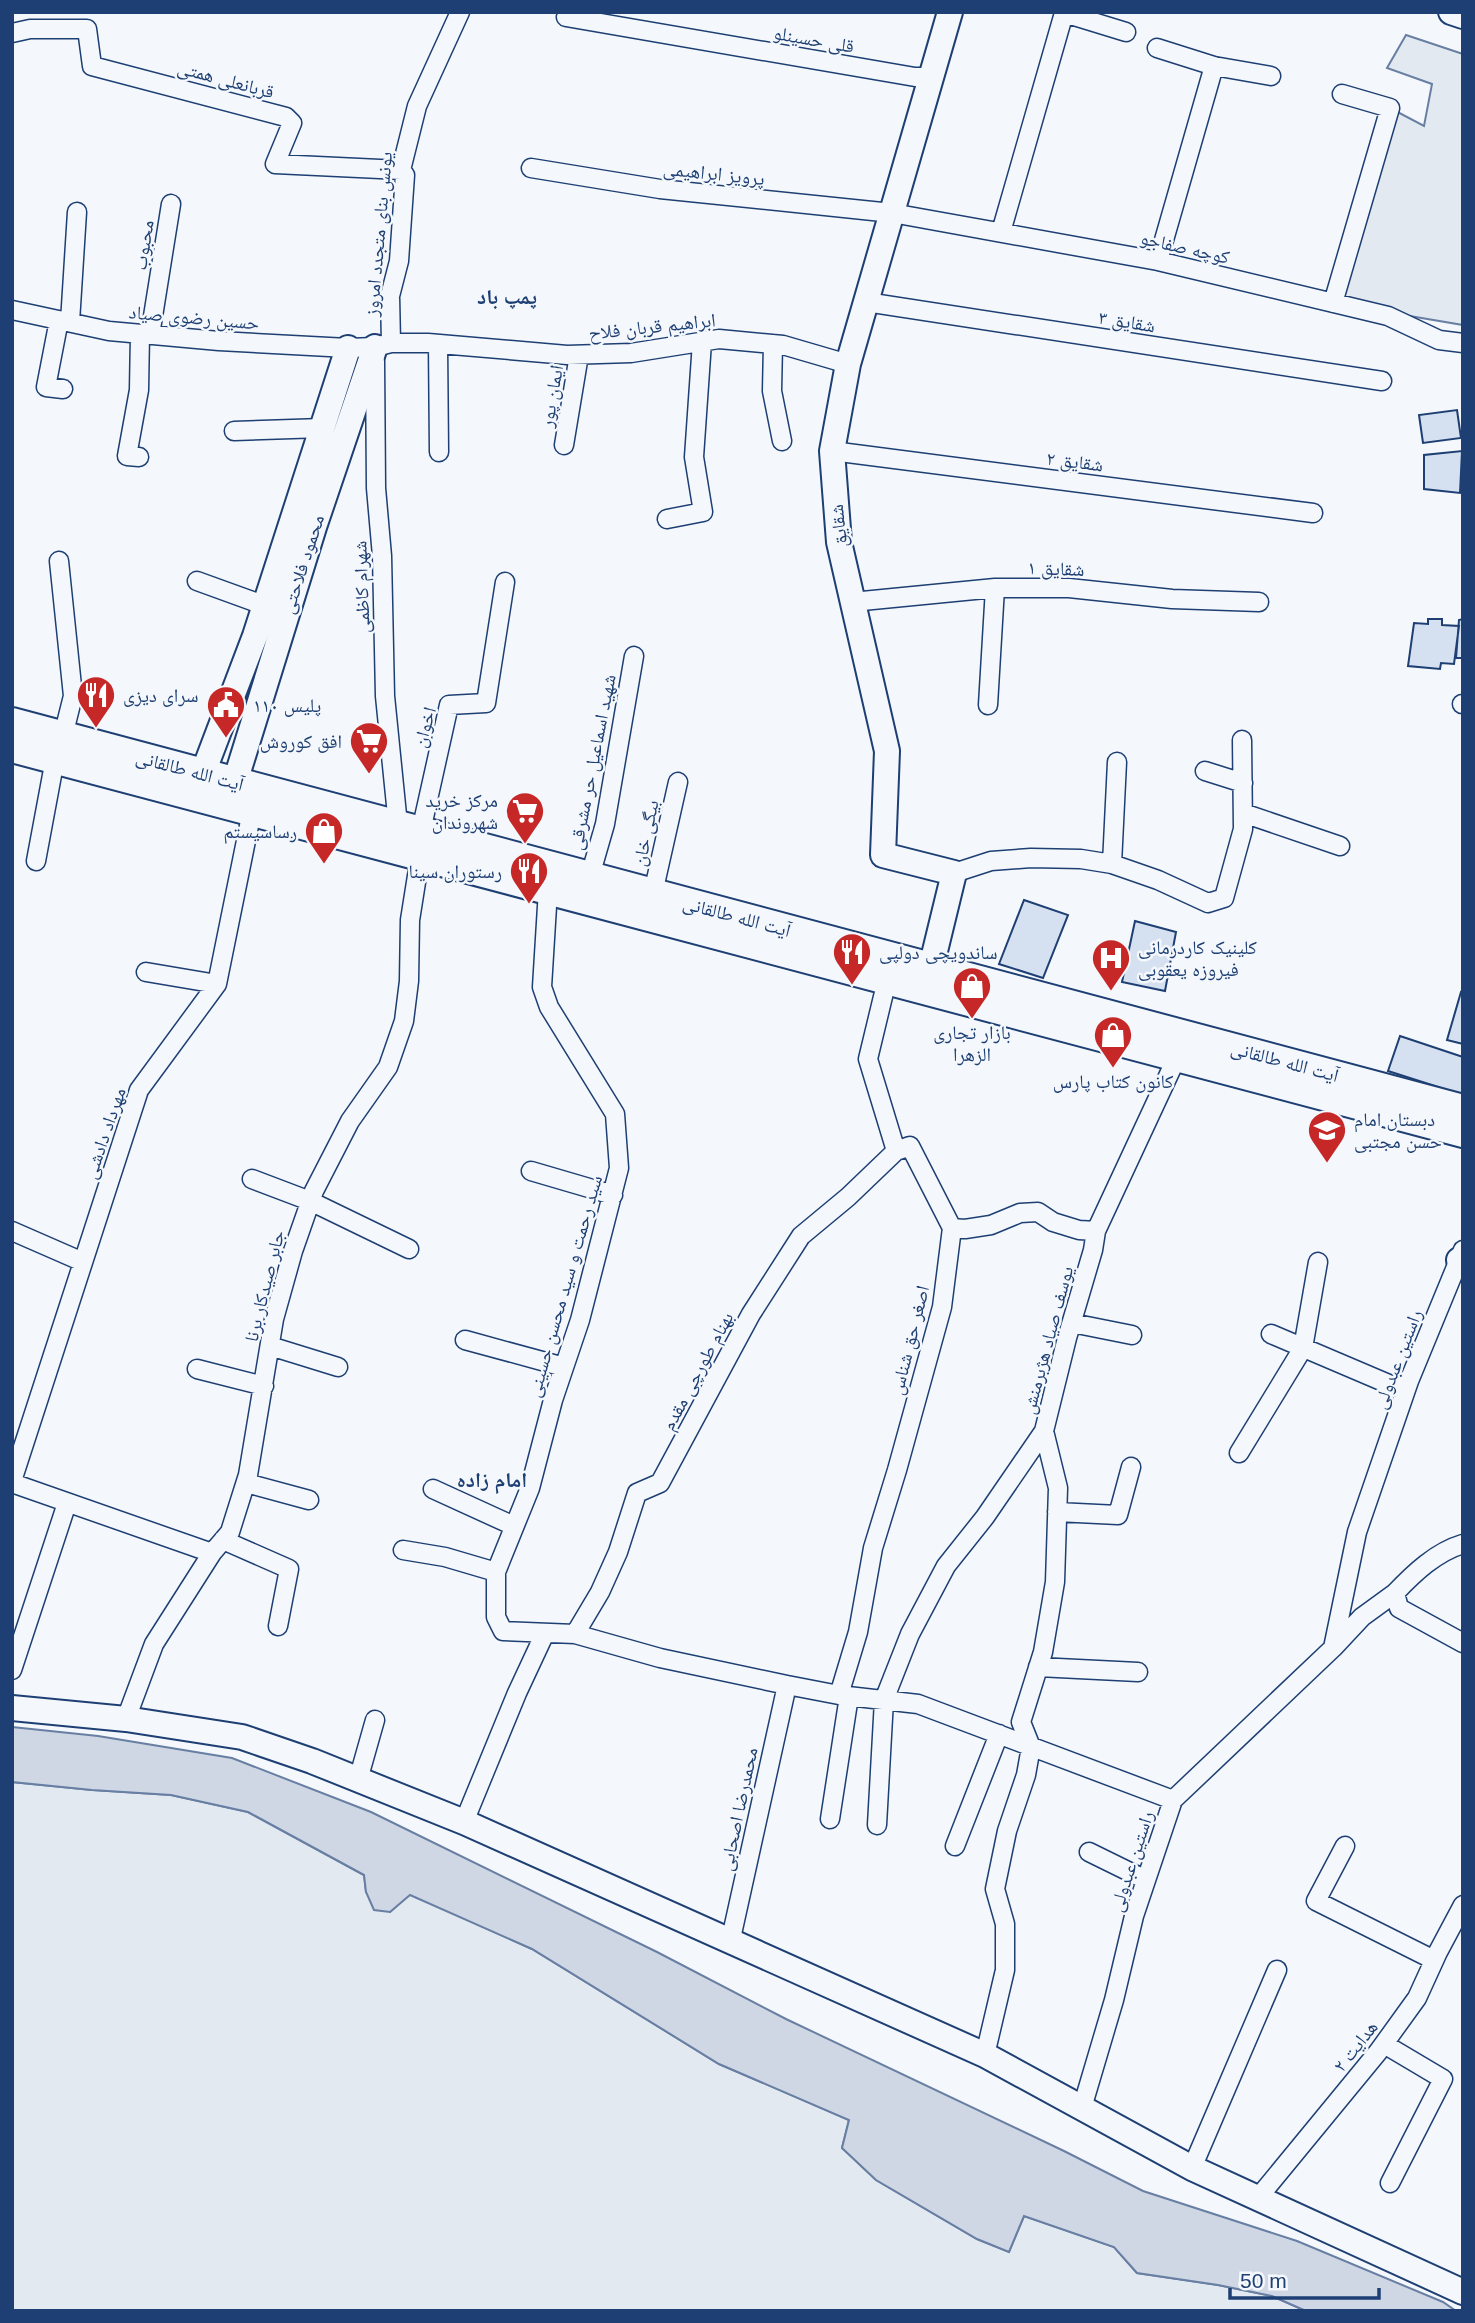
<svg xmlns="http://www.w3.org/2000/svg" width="1475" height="2323" font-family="Arial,'Noto Naskh Arabic',sans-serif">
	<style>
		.green { fill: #e3e9f0; stroke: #687fa3; stroke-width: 2 }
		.water { fill: #cfd7e4; stroke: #687fa3; stroke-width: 2 }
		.building { fill: #d5e0f0; stroke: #1d3f73; stroke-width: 2 }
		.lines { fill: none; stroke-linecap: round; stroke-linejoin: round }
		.street-casing { stroke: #1d3f73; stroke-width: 21 }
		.secondary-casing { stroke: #1d3f73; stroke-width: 28 }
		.primary-casing { stroke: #1d3f73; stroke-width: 32 }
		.street { stroke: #f4f7fb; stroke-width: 18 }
		.secondary { stroke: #f4f7fb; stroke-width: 24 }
		.primary { stroke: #f4f7fb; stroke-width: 28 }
		.labels { text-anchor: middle; stroke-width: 5; stroke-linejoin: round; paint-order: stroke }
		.street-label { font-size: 19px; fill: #1d3f73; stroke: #f4f7fb }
		.poi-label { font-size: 19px; fill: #1d3f73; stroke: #f4f7fb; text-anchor: start }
		.neighbourhood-label { font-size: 21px; font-weight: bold; fill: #1d3f73; stroke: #f4f7fb }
	</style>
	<rect width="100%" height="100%" fill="#f4f7fb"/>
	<path class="green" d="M 1406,35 L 1463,54 L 1463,325 L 1333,303 L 1390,108 L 1424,126 L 1432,84 L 1387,68 Z
		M 12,1782 L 92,1790 L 171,1795 L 248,1812 L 364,1875 L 366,1892 L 390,1912 L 410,1894 L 532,1949 L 719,2064 L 849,2120 L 842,2148 L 876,2180 L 977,2239 L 1009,2252 L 1024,2216 L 1114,2247 L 1137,2273 L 1218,2285 L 1272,2296 L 1306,2311 L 12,2311 Z"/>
	<path class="water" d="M 12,1727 L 98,1736 L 232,1758 L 371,1812 L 657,1952 L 786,2019 L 1064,2151 L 1143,2191 L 1297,2241 L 1443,2302 L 1456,2311 L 1306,2311 L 1272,2296 L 1218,2285 L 1137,2273 L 1114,2247 L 1024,2216 L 1009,2252 L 977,2239 L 876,2180 L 842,2148 L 849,2120 L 719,2064 L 532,1949 L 410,1895 L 390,1912 L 374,1910 L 366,1892 L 364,1875 L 248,1812 L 171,1795 L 92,1790 L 12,1782 Z"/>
	<path class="building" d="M 1457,410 L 1461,438 L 1423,443 L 1419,415 Z
		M 1462,451 L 1460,493 L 1424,489 L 1424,455 Z
		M 1428,619 L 1442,619 L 1442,625 L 1459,626 L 1454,664 L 1441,663 L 1440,669 L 1408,666 L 1414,623 L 1428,624 Z
		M 1463,619 L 1463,658 L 1456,658 L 1459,620 Z
		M 1024,900 L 1068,915 L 1043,978 L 999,964 Z
		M 1135,921 L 1176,932 L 1165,991 L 1122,982 Z
		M 1461,992 L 1463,993 L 1463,1044 L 1447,1040 Z
		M 1400,1036 L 1463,1057 L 1463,1095 L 1388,1071 Z"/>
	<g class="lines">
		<g class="street-casing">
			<path id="street" d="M 566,17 L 915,77 L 932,77
				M 12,33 L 30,29 L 87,29 L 92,66 L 286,117 L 292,123 L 275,164 L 401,170
				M 1157,48 L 1214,66 L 1271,76
				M 531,168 L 660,189 L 892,213 L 1158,261 L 1388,316 L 1439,340 L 1463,343
				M 1001,232 L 1064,13 L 1126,32
				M 1158,261 L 1214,66
				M 866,302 L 1382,381
				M 1333,303 L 1390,108 L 1342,94
				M 12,310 L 109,331 L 219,341 L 348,348 L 375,347 L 391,343 L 428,343 L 567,355 L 631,353 L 719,339 L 783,345 L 848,364
				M 59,320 L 46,387 L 63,389
				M 70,322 L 77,212
				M 150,335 L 171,204
				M 391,343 L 390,296 L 399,261 L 405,175 L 401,170 L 417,106 L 460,12
				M 438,344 L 439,452
				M 773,344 L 772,391 L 782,441
				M 375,361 L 376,488 L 382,556 L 385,696 L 398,825
				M 234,431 L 323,428
				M 564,445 L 579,355
				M 832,451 L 1313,513
				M 139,457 L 127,456 L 139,390 L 140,334
				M 667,519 L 703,512 L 694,457 L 702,342
				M 59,561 L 73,696 L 63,736
				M 197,581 L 266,606
				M 852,602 L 995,588 L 1069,588 L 1172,599 L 1259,602
				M 1462,704 L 1463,704
				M 988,705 L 995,588
				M 1205,771 L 1243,783
				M 1243,813 L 1340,846
				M 421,831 L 449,705 L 486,703 L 505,582
				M 36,861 L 55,759
				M 1112,864 L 1117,762
				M 954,873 L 991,861 L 1031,858 L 1081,859 L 1112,864 L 1158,880 L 1208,903 L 1224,898 L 1243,829 L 1242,740
				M 590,876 L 605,824 L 634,656
				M 548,890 L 542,987 L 549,1007 L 615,1114 L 619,1168 L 580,1320 L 553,1400 L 530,1488 L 496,1572 L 496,1617 L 503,1631 L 575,1634 L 660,1658 L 787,1685 L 839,1695 L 918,1704 L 1173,1800
				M 653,893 L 678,782
				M 146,972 L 217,984
				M 531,1171 L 613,1195
				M 252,1179 L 310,1201 L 409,1249
				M 952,1228 L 965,1229 L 991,1225 L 1020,1213 L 1038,1212 L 1053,1222 L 1079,1230 L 1096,1231
				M 12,1231 L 83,1262
				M 1072,1323 L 1132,1335
				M 1271,1334 L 1405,1391
				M 465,1340 L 564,1367
				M 270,1346 L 338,1367
				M 197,1369 L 264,1386
				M 1239,1453 L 1303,1348 L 1318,1262
				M 12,1481 L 139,1090 L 217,984 L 252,811
				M 12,1483 L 212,1553
				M 246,1483 L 309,1500
				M 433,1489 L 514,1526
				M 1057,1512 L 1118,1515 L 1131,1467
				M 223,1540 L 289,1569 L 278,1626
				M 403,1550 L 445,1557 L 496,1572
				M 1395,1593 C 1414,1573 1436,1552 1463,1544
				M 575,1634 L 600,1592 L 618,1552 L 637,1493 L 660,1483 L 751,1314 L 801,1236 L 848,1197 L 896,1151
				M 1333,1648 L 1362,1617 L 1395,1593 L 1399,1608 L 1463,1643
				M 1038,1667 L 1138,1672
				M 12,1670 L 67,1503
				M 839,1695 L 858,1632 L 873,1548 L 897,1470 L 942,1307 L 952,1228 L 910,1146 L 896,1151 L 868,1059 L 887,980
				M 126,1719 L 154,1644 L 212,1553 L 230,1532 L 248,1475 L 274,1319 L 293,1251 L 314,1191 L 350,1121 L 388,1067 L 404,1021 L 409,981 L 410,920 L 420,857
				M 358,1780 L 375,1720
				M 830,1819 L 849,1696
				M 464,1822 L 517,1693 L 545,1633
				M 877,1825 L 884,1700 L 910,1634 L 946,1566 L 985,1517 L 1044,1431
				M 955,1846 L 999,1734
				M 1345,1846 L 1316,1901 L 1434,1960
				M 1089,1852 L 1146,1880
				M 730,1943 L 787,1685
				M 1384,2044 L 1443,2079 L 1390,2183
				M 985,2055 L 1005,1970 L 1005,1924 L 995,1889 L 1007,1831 L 1026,1775 L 1031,1747 L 1021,1722 L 1043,1652 L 1055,1582 L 1058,1488 L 1044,1431 L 1067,1338 L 1093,1250 L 1096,1231 L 1177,1057
				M 1082,2108 L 1114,2000 L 1134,1916 L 1173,1800 L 1333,1648 L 1357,1532 L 1409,1381 L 1463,1250
				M 1192,2168 L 1277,1970
				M 1258,2198 L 1378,2052 L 1417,1998 L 1438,1952 L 1463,1905"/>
		</g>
		<g class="secondary-casing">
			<path id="secondary" d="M 1451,12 L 1463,16
				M 203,773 L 255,636 L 348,348
				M 235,782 L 314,527 L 375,347
				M 927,984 L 954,873 L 883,855 L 887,751 L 839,542 L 832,451 L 848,364 L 950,12
				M 1459,1260 L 1463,1261
				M 12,1708 L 126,1719 L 242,1737 L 312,1761 L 464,1822 L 985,2055 L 1192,2168 L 1463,2292"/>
		</g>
		<g class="primary-casing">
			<path id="primary" d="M 12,722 L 1463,1109
				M 12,748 L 1463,1133"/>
		</g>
		<use href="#street" class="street"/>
		<use href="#secondary" class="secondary"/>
		<use href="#primary" class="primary"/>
	</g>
	<defs>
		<g id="restaurant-pin" transform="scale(2.0125)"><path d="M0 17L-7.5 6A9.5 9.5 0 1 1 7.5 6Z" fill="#c62828" stroke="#f4f7fb"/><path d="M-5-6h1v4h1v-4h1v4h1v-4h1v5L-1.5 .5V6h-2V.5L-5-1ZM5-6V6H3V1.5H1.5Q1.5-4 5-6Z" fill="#fff"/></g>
		<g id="civic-pin" transform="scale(2.0125)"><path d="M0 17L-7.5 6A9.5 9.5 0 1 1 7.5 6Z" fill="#c62828" stroke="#f4f7fb"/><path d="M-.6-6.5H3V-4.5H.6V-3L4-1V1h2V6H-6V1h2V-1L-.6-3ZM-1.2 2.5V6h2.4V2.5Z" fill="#fff"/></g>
		<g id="supermarket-pin" transform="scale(2.0125)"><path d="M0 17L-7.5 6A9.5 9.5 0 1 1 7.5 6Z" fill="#c62828" stroke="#f4f7fb"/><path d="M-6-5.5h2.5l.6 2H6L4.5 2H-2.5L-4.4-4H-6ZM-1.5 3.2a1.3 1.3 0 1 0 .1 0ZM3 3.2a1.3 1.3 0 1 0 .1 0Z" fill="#fff"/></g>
		<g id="shop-pin" transform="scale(2.0125)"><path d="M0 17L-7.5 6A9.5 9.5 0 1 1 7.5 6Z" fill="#c62828" stroke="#f4f7fb"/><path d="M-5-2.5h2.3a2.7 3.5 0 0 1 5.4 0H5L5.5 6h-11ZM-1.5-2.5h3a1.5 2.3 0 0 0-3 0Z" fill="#fff"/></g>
		<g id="hospital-pin" transform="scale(2.0125)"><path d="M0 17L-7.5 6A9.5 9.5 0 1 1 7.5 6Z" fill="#c62828" stroke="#f4f7fb"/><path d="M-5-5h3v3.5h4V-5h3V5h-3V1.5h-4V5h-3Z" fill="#fff"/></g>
		<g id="school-pin" transform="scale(2.0125)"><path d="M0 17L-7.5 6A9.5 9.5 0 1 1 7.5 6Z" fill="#c62828" stroke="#f4f7fb"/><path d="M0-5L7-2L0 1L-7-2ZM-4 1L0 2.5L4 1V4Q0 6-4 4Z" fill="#fff"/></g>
	</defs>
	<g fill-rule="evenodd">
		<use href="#restaurant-pin" x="96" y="695"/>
		<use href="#civic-pin" x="226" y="705"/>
		<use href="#supermarket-pin" x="369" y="741"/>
		<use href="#supermarket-pin" x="525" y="811"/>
		<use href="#shop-pin" x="324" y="831"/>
		<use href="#restaurant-pin" x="529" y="871"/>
		<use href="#restaurant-pin" x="852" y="952"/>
		<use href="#hospital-pin" x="1111" y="958"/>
		<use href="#shop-pin" x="972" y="986"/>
		<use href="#shop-pin" x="1113" y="1035"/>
		<use href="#school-pin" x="1327" y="1130"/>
	</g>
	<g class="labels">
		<g class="street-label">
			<text transform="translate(814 39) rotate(10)" y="7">قلی حسینلو</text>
			<text transform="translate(226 79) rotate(15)" y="7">قربانعلی همتی</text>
			<text transform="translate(714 173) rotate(6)" y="7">پرویز ابراهیمی</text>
			<text transform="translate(378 234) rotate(-85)" y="7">یونس بنای متجدد امروز</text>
			<text transform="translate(143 245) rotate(-81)" y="7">محبوب</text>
			<text transform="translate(1185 247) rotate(13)" y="7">کوچه صفاجو</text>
			<text transform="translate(194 317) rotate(5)" y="7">حسین رضوی صیاد</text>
			<text transform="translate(1127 321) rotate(9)" y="7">شقایق ۳</text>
			<text transform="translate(652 326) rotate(-6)" y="7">ابراهیم قربان فلاح</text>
			<text transform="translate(551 396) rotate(-80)" y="7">ایمان پور</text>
			<text transform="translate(1075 461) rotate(7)" y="7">شقایق ۲</text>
			<text transform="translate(838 526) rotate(-96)" y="7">شقایق</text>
			<text transform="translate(302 564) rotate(-72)" y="7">محمود فلاحتی</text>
			<text transform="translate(1056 568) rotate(2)" y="7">شقایق ۱</text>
			<text transform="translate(361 587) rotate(-92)" y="7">شهرام کاظمی</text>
			<text transform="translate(424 727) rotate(-74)" y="7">اخوان</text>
			<text transform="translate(592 762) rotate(-79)" y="7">شهید اسماعیل حر مشرقی</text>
			<text transform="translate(190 770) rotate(15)" y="7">آیت الله طالقانی</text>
			<text transform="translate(645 833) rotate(-78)" y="7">بیگی خان</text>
			<text transform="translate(737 916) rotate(15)" y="7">آیت الله طالقانی</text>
			<text transform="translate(1285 1061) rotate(15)" y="7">آیت الله طالقانی</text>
			<text transform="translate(104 1133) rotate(-71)" y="7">مهرداد دادشی</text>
			<text transform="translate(264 1286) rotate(-76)" y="7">جابر صیدکار برنا</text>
			<text transform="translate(564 1286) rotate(-74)" y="7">سید رحمت و سید محسن حسینی</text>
			<text transform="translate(909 1340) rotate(-76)" y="7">اصغر حق شناس</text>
			<text transform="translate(1047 1340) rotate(-75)" y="7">یوسف صیاد هژبرمنش</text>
			<text transform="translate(1397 1359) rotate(-69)" y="7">راستین عبدولی</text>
			<text transform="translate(697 1371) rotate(-62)" y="7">بهنام طورچی مقدم</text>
			<text transform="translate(738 1809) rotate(-78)" y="7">محمدرضا اصحابی</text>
			<text transform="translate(1131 1861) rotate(-72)" y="7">راستین عبدولی</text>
			<text transform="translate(1355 2046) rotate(-52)" y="7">هدایت ۲</text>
		</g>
		<g class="poi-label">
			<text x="123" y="702">سرای دیزی</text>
			<text x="253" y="712">پلیس ۱۱۰</text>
			<text x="342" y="748" text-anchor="end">افق کوروش</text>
			<text x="498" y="807" text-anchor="end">مرکز خرید<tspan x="498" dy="22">شهروندان</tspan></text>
			<text x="297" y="838" text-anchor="end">رساسیستم</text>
			<text x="502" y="878" text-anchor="end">رستوران سینا</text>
			<text x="1138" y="954">کلینیک کاردرمانی<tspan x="1138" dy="22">فیروزه یعقوبی</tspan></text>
			<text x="879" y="959">ساندویچی دولپی</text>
			<text x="972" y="1039" text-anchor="middle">بازار تجاری<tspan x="972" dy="22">الزهرا</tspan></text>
			<text x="1113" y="1088" text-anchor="middle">کانون کتاب پارس</text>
			<text x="1354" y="1126">دبستان امام<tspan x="1354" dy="22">حسن مجتبی</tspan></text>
		</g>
		<g class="neighbourhood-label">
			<text x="507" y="304">پمپ باد</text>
			<text x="492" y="1487">امام زاده</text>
		</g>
	</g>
	<rect width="1475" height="2323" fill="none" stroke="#1d3f73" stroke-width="28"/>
	<path d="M1230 2288v10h149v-10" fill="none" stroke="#1d3f73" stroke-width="3.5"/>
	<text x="1240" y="2288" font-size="21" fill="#1d3f73" stroke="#f4f7fb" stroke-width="5" paint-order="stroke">50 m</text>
</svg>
